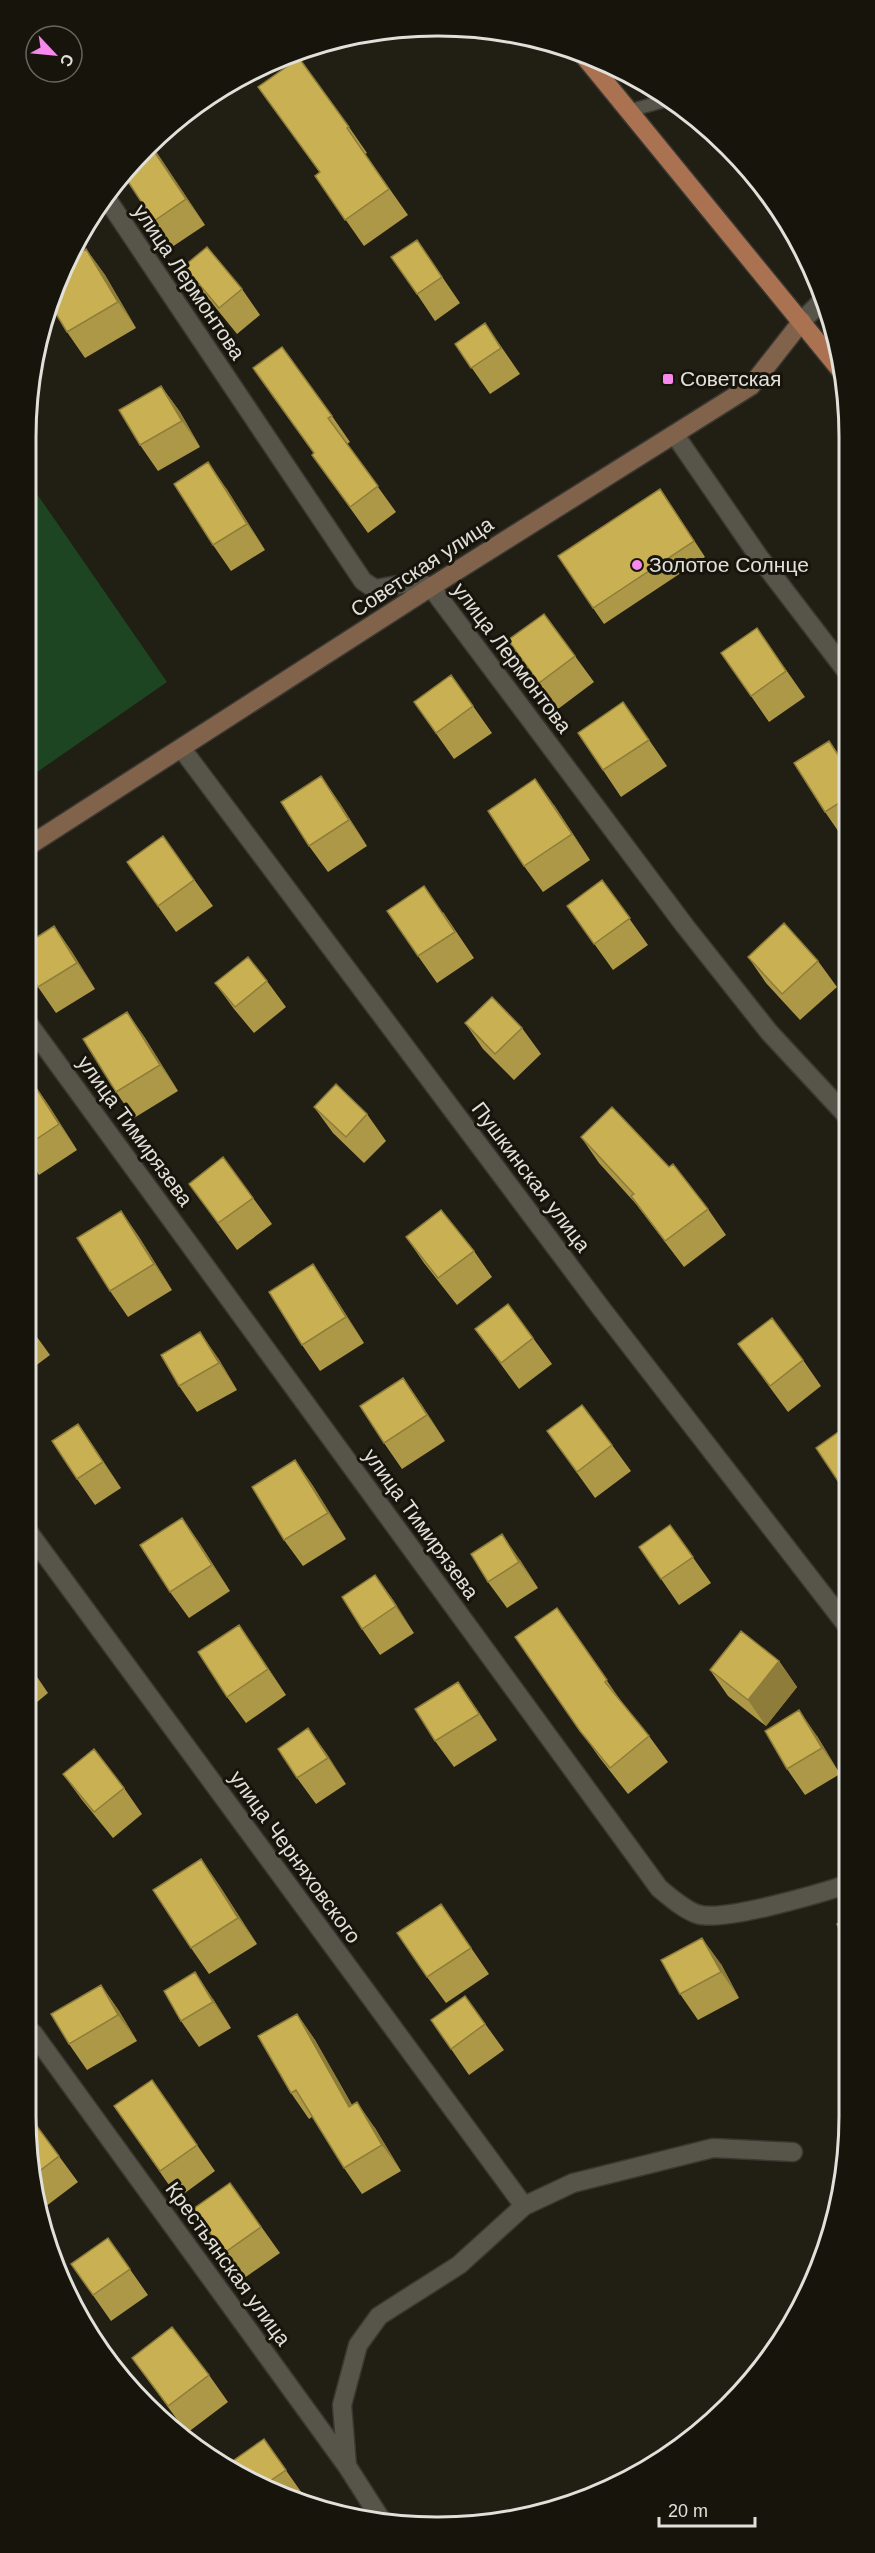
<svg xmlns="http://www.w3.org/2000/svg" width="875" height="2553" font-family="Arial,sans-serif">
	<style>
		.green { fill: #1d4521 }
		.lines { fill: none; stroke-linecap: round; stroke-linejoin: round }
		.lane-casing { stroke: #3a3832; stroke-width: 15 }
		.street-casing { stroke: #3a3832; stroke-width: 21 }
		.secondary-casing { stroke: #3a3832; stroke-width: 21 }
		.primary-casing { stroke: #3a3832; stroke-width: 21 }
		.lane { stroke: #575549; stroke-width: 12 }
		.street { stroke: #575549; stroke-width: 18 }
		.secondary { stroke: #81634c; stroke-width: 18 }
		.primary { stroke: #aa7250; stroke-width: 18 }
		.wall { fill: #ad9847 }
		.shaded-wall { fill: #8d7c3a }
		.building { fill: #c9b153; stroke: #8d7c3a; stroke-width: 1.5 }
		.poi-dot { fill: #f788ec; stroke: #17150b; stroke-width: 2 }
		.labels { text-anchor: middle; stroke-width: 6; stroke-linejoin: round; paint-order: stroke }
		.street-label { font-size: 21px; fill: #e2e0da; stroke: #17150b }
		.poi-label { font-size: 21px; fill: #e2e0da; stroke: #17150b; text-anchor: start }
		.rim { fill: none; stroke: #e2e0da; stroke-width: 3 }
	</style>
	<rect width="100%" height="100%" fill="#211e14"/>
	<path class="green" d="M 26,478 L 167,682 L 27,779 Z"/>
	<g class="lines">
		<g class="lane-casing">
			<path id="lane" d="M 628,111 L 668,100"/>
		</g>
		<g class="street-casing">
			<path id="street" d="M 105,196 L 363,581 L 375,589 L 414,582 L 431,587 L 685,926 L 769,1032 L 847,1116
				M 802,321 L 821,302
				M 675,435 L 759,557 L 847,672
				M 182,749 L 601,1308 L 848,1627
				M 28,1023 L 659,1888 C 670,1897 683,1909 697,1914 C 721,1923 821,1893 849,1884
				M 30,1534 L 524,2206
				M 33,2033 L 347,2466 L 384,2524
				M 347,2466 L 342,2405 L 358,2345 L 379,2316 L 459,2265 L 524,2206 L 573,2183 L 713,2148 L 793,2152"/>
		</g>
		<g class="secondary-casing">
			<path id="secondary" d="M 27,847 L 431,587 L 751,386 L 802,321"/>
		</g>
		<g class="primary-casing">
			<path id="primary" d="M 584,56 L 842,372"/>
		</g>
		<use href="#lane" class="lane"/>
		<use href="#street" class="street"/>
		<use href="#secondary" class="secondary"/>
		<use href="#primary" class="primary"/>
	</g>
	<path class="wall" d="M 258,87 L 349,127 L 367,153 L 365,154 L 408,215 L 364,246 L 315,176 L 320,173 Z
		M 151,144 L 205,225 L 172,247 L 154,221 Z
		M 417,240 L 460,303 L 435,321 L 417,294 Z
		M 86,249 L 105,275 L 136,328 L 85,358 L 67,332 Z
		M 184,266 L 242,289 L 260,315 L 237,334 L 203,292 Z
		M 485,323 L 520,374 L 490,394 L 455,344 Z
		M 161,386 L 180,412 L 200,447 L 158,471 L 140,445 Z
		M 271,394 L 332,416 L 350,442 L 347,444 L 396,512 L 368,533 L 312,455 L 314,453 Z
		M 226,488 L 265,550 L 231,571 L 213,545 Z
		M 660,489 L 705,557 L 604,624 L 593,608 Z
		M 757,628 L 805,697 L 769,722 L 721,653 Z
		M 508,640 L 575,656 L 594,682 L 558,709 Z
		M 451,675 L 492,733 L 454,759 L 414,702 Z
		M 623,702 L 667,766 L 621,797 L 578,733 Z
		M 829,741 L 847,766 L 847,836 L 843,838 L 825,812 Z
		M 339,802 L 367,846 L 328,872 L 309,846 Z
		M 554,805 L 590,860 L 543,892 L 524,866 Z
		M 163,836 L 213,906 L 176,932 L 127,862 Z
		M 602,880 L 648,945 L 613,970 L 567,906 Z
		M 443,912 L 474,958 L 437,983 L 418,956 Z
		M 54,926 L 72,952 L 95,989 L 56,1013 L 38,987 Z
		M 748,957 L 818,961 L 837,987 L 800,1020 L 766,983 Z
		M 267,981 L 286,1007 L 254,1033 L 234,1009 L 215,983 Z
		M 127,1012 L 145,1038 L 178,1091 L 134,1118 L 116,1092 Z
		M 465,1023 L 522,1028 L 541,1054 L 514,1080 L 483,1049 Z
		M 31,1080 L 49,1106 L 77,1150 L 39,1175 L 29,1159 L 28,1081 Z
		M 314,1107 L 367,1114 L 386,1141 L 364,1163 L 333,1133 Z
		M 581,1137 L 708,1209 L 726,1235 L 684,1267 L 636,1204 L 599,1163 Z
		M 189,1184 L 253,1198 L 272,1224 L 237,1250 Z
		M 121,1211 L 139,1237 L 172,1290 L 128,1317 L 110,1291 Z
		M 406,1237 L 474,1251 L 492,1277 L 457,1305 L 424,1263 Z
		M 331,1291 L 364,1343 L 320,1371 L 302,1345 Z
		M 29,1326 L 50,1355 L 30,1370 Z
		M 475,1329 L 533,1338 L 552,1364 L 519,1389 Z
		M 738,1344 L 803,1360 L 821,1386 L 788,1412 Z
		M 218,1358 L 237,1390 L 197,1412 L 179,1386 Z
		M 403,1378 L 421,1404 L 445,1441 L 402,1469 L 384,1443 Z
		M 78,1424 L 121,1488 L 95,1505 L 77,1479 Z
		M 848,1427 L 848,1495 L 816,1448 Z
		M 547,1431 L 612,1445 L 631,1471 L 595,1498 Z
		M 295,1460 L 313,1486 L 346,1539 L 303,1566 L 284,1540 Z
		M 182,1518 L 200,1544 L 230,1591 L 189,1618 L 170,1592 Z
		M 670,1525 L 711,1583 L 679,1605 L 639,1547 Z
		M 520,1560 L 538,1588 L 507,1608 L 488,1582 Z
		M 375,1575 L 414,1633 L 380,1655 L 362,1629 Z
		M 557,1608 L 625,1707 L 649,1736 L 668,1762 L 628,1794 L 599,1757 L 515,1637 Z
		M 239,1625 L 286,1695 L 246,1723 L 227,1697 Z
		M 779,1661 L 797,1687 L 766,1726 L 728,1696 L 710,1670 Z
		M 31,1668 L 48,1693 L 31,1707 Z
		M 476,1708 L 497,1740 L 454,1767 L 435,1741 Z
		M 308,1728 L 346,1784 L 316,1804 L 297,1778 Z
		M 817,1736 L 840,1774 L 805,1795 L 787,1769 Z
		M 63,1774 L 124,1788 L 142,1814 L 113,1838 L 82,1800 Z
		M 201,1859 L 219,1885 L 257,1944 L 209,1974 L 191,1948 Z
		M 441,1904 L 489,1974 L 446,2003 L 427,1977 Z
		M 721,1964 L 739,1998 L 698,2020 L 680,1994 Z
		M 101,1985 L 119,2011 L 137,2041 L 87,2070 L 69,2044 Z
		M 465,1996 L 504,2050 L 469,2075 L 431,2020 Z
		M 213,1999 L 231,2028 L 199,2047 L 181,2021 Z
		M 297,2014 L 315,2040 L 352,2105 L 375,2128 L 401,2171 L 362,2194 L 344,2168 L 312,2117 L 309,2119 L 291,2093 Z
		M 152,2080 L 215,2171 L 178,2198 L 114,2106 Z
		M 33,2121 L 78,2182 L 41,2210 L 35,2202 L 33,2196 Z
		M 230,2183 L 280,2253 L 243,2279 L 193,2209 Z
		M 108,2238 L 148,2295 L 111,2321 L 71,2264 Z
		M 132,2358 L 209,2375 L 228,2402 L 187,2433 Z
		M 264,2439 L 304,2496 L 300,2499 L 255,2485 Z"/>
	<path class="shaded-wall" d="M 151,144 L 205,225 L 186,199 L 150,145 Z
		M 86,249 L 105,275 L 136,328 L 118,302 Z
		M 161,386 L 180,412 L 200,447 L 182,421 Z
		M 208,462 L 226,488 L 265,550 L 247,524 Z
		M 660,489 L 671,505 L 705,557 L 694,541 Z
		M 829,741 L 847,766 L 847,769 Z
		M 321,776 L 339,802 L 367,846 L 349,820 Z
		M 535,779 L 554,805 L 590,860 L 572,834 Z
		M 54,926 L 72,952 L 95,989 L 77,963 Z
		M 127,1012 L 145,1038 L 178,1091 L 160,1065 Z
		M 31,1080 L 49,1106 L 77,1150 L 59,1124 Z
		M 121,1211 L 139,1237 L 172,1290 L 154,1264 Z
		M 313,1264 L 331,1291 L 364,1343 L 346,1317 Z
		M 200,1332 L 218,1358 L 237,1390 L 219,1363 Z
		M 403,1378 L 421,1404 L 445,1441 L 427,1415 Z
		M 78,1424 L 96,1450 L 121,1488 L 103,1462 Z
		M 295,1460 L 313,1486 L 346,1539 L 328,1513 Z
		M 182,1518 L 200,1544 L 230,1591 L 212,1565 Z
		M 502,1534 L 520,1560 L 538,1588 L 519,1562 Z
		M 375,1575 L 394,1601 L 414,1633 L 396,1606 Z
		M 239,1625 L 257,1651 L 286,1695 L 268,1669 Z
		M 779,1661 L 797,1687 L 766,1726 L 748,1700 Z
		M 458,1682 L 476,1708 L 497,1740 L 479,1714 Z
		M 799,1710 L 817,1736 L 840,1774 L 822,1748 Z
		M 308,1728 L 327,1754 L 346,1784 L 328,1758 Z
		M 201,1859 L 219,1885 L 257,1944 L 238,1918 Z
		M 702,1938 L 721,1964 L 739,1998 L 721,1972 Z
		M 195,1972 L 213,1999 L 231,2028 L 213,2002 Z
		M 101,1985 L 119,2011 L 137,2041 L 118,2015 Z
		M 297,2014 L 315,2040 L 368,2133 L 349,2107 Z
		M 357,2102 L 375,2128 L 401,2171 L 382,2145 Z"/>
	<path class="building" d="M 299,58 L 349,127 L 347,128 L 389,189 L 345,220 L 315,176 L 320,172 L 258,87 Z
		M 150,145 L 186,199 L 154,221 L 123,174 Z
		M 417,240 L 442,277 L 417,294 L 391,257 Z
		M 207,247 L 242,289 L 219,308 L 184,266 Z
		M 86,249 L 118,302 L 67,332 L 50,304 L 66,261 Z
		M 485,323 L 501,348 L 471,368 L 455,344 Z
		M 282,347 L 332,416 L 328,418 L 378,486 L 350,507 L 312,455 L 314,453 L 253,368 Z
		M 161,386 L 182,421 L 140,445 L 119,410 Z
		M 208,462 L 247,524 L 213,545 L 174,484 Z
		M 660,489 L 694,541 L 593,608 L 558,556 Z
		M 544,614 L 575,656 L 539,683 L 508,640 Z
		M 757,628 L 786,671 L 751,696 L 721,653 Z
		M 451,675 L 473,706 L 436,733 L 414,702 Z
		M 623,702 L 649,740 L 603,770 L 578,733 Z
		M 829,741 L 847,769 L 847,798 L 825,812 L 794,763 Z
		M 321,776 L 349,820 L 309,846 L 281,802 Z
		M 535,779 L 572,834 L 524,866 L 488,811 Z
		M 163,836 L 194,880 L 158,906 L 127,862 Z
		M 602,880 L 630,918 L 594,944 L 567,906 Z
		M 424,886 L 455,932 L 418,956 L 387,911 Z
		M 784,923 L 818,961 L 782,994 L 748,957 Z
		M 54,926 L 77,963 L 38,987 L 28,970 L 28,943 Z
		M 248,957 L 267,981 L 235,1007 L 215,983 Z
		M 492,997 L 522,1028 L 495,1054 L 465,1023 Z
		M 127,1012 L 160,1065 L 116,1092 L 83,1039 Z
		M 31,1080 L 59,1124 L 29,1144 L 28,1081 Z
		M 336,1084 L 367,1114 L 346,1137 L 314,1107 Z
		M 612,1107 L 669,1167 L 673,1164 L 708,1209 L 665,1241 L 631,1196 L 634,1194 L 581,1137 Z
		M 223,1157 L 253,1198 L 218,1223 L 189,1184 Z
		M 441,1210 L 474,1251 L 438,1278 L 406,1237 Z
		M 121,1211 L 154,1264 L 110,1291 L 77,1238 Z
		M 313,1264 L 346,1317 L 302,1345 L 269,1292 Z
		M 508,1304 L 533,1338 L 501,1363 L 475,1329 Z
		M 772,1318 L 803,1360 L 770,1386 L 738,1344 Z
		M 200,1332 L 219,1363 L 179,1386 L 161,1355 Z
		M 403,1378 L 427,1415 L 384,1443 L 360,1406 Z
		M 582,1405 L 612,1445 L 577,1472 L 547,1431 Z
		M 78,1424 L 103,1462 L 77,1479 L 52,1441 Z
		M 847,1426 L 848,1478 L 840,1484 L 816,1448 Z
		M 295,1460 L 328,1513 L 284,1540 L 252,1487 Z
		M 182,1518 L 212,1565 L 170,1592 L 140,1545 Z
		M 670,1525 L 693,1557 L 661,1579 L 639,1547 Z
		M 502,1534 L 519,1562 L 488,1582 L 471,1554 Z
		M 375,1575 L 396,1606 L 362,1629 L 342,1597 Z
		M 557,1608 L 607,1680 L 605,1682 L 649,1736 L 610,1768 L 580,1731 L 515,1637 Z
		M 239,1625 L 268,1669 L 227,1697 L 198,1652 Z
		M 741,1631 L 779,1661 L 748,1700 L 710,1670 Z
		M 458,1682 L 479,1714 L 435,1741 L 415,1709 Z
		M 799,1710 L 822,1748 L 787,1769 L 765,1731 Z
		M 308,1728 L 328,1758 L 297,1778 L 278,1749 Z
		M 94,1749 L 124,1788 L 94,1812 L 63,1774 Z
		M 201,1859 L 238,1918 L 191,1948 L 153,1890 Z
		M 441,1904 L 471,1948 L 427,1977 L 397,1933 Z
		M 849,1919 L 849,1951 L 837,1924 Z
		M 702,1938 L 721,1972 L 680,1994 L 661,1960 Z
		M 195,1972 L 213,2002 L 181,2021 L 164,1991 Z
		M 101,1985 L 118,2015 L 69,2044 L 51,2014 Z
		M 465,1996 L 485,2024 L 451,2049 L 431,2020 Z
		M 297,2014 L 349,2107 L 357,2102 L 382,2145 L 344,2168 L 296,2090 L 291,2093 L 258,2036 Z
		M 152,2080 L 197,2145 L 160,2171 L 114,2106 Z
		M 33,2121 L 59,2156 L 33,2176 Z
		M 230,2183 L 261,2227 L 224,2253 L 193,2209 Z
		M 108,2238 L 130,2269 L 93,2295 L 71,2264 Z
		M 172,2327 L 209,2375 L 168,2406 L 132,2358 Z
		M 264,2439 L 286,2470 L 261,2487 L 255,2485 L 229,2469 L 227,2465 Z"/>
	<g class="poi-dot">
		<rect x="662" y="373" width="12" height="12" rx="3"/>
		<circle cx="637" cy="565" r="6"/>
	</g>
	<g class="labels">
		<g class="street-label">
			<text transform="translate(189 282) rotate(56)" y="7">улица Лермонтова</text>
			<text transform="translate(422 567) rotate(-33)" y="7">Советская улица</text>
			<text transform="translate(512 658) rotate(53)" y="7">улица Лермонтова</text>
			<text transform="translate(135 1131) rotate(54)" y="7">улица Тимирязева</text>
			<text transform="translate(531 1177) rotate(53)" y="7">Пушкинская улица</text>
			<text transform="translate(421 1524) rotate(54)" y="7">улица Тимирязева</text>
			<text transform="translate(295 1857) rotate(54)" y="7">улица Черняховского</text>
			<text transform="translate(228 2264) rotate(54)" y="7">Крестьянская улица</text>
		</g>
		<g class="poi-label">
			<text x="680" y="386">Советская</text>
			<text x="649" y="572">Золотое Солнце</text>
		</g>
	</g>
	<path d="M0 0H875V2553H0ZM437 36H438A401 401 0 0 1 839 437V2116A401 401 0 0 1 438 2517H437A401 401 0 0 1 36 2116V437A401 401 0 0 1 437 36Z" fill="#17150b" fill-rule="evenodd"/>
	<path class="rim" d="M437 36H438A401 401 0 0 1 839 437V2116A401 401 0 0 1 438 2517H437A401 401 0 0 1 36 2116V437A401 401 0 0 1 437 36Z"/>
	<g transform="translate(54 54) rotate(116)"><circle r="28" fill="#17150b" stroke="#68665e" stroke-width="1.5"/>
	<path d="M0-4.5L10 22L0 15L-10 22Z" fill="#f788ec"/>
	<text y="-9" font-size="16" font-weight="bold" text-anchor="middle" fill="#e2e0da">С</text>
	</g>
	<path d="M659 2517v9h96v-9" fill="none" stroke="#e2e0da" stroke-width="3"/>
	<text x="668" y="2517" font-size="18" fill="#e2e0da" stroke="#17150b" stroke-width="4.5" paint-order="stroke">20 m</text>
</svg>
